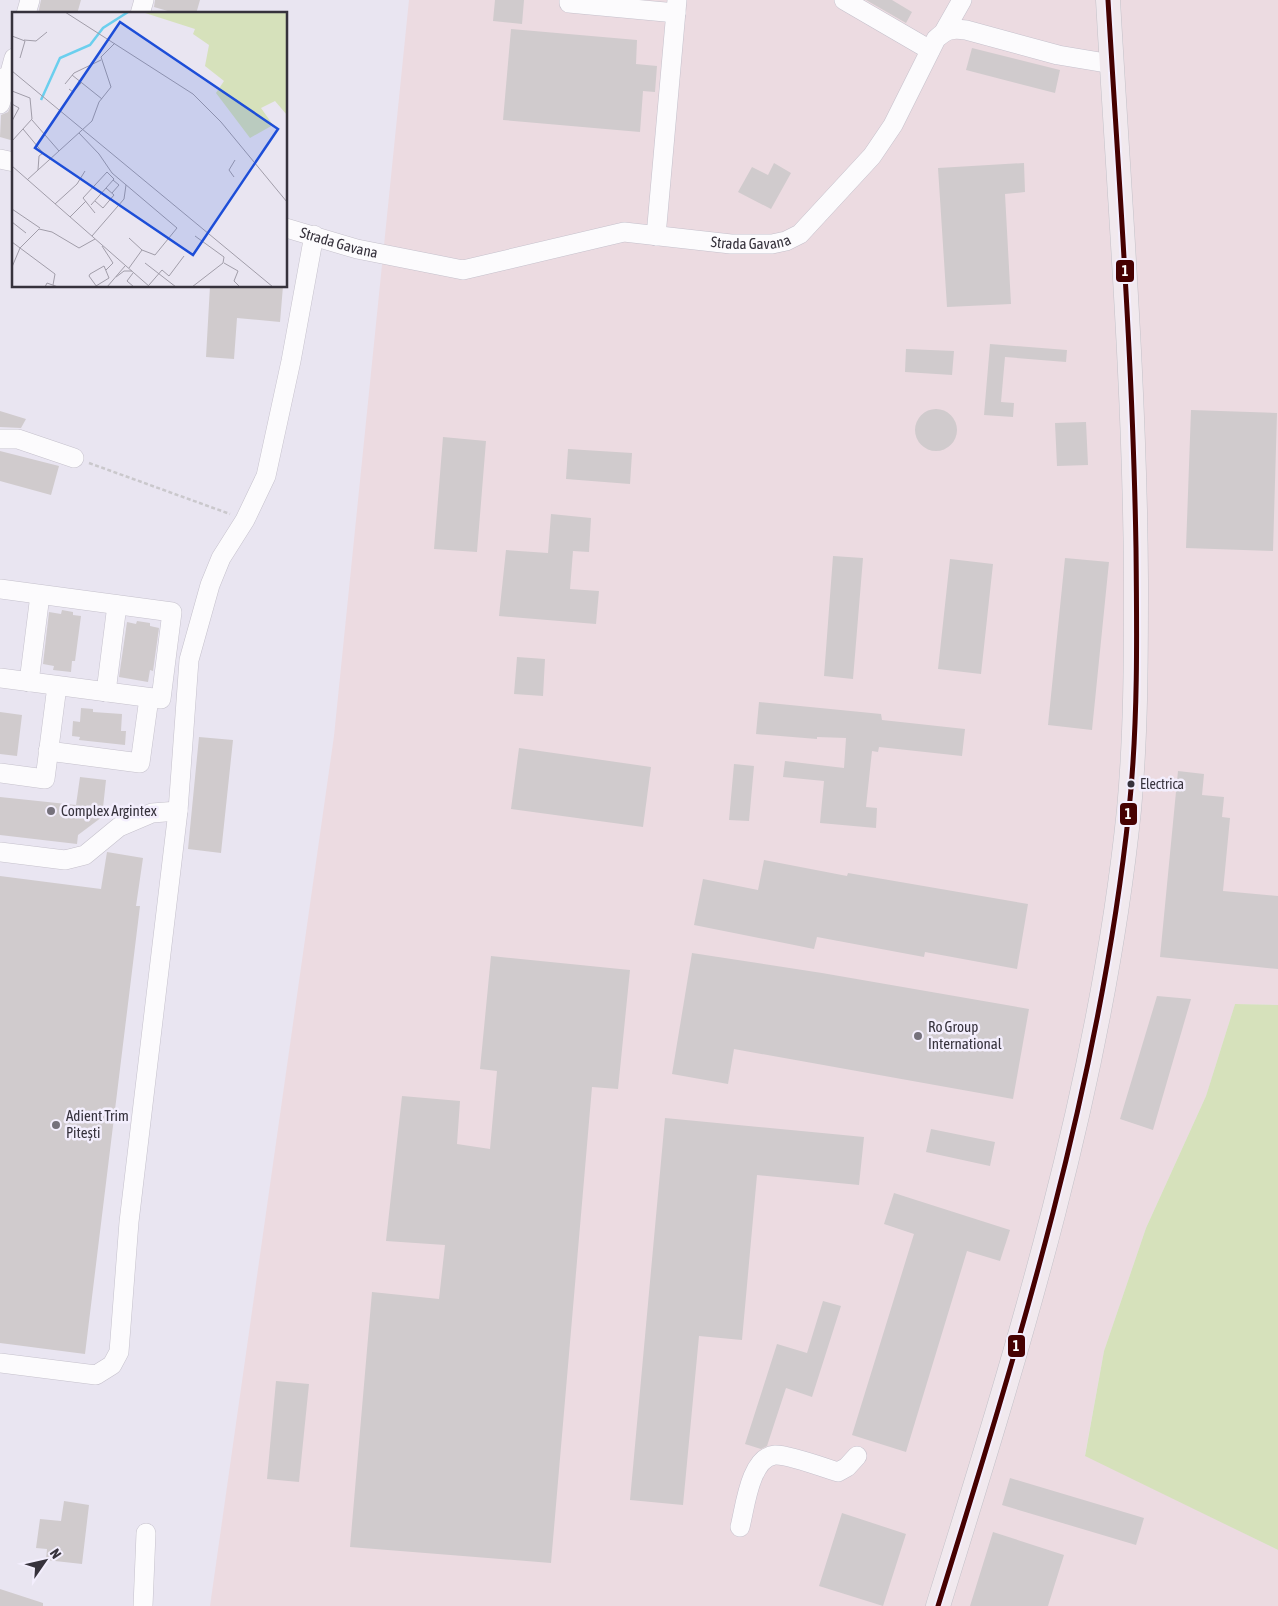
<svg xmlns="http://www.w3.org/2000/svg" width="1278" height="1606" font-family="'Asap Condensed',sans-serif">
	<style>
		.industrial { fill: #ecdbe1 }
		.green { fill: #d6e1bb }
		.building { fill: #d0cbcd }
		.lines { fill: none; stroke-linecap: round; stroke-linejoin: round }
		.minor-casing { stroke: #c5c1cc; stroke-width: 20 }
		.major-casing { stroke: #c3c1c8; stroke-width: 25 }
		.path { stroke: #cac8cc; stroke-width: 2.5; stroke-dasharray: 4 2.5; stroke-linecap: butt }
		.minor { stroke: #fcfbfd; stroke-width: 19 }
		.major { stroke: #f1e9ee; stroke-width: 24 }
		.bus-1-casing { stroke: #f3eefd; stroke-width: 9 }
		.bus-1 { stroke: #460101; stroke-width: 5 }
		.bus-dot { fill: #36323c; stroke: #f3eefd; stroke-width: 2 }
		.poi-dot { fill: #75717b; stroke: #f3eefd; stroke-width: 2 }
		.labels { text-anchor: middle; stroke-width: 5; stroke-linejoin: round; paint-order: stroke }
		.bus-label { font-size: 14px; fill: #36323c; stroke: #f3eefd; text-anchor: start }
		.street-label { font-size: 15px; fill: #36323c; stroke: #f3eefd }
		.poi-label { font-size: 15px; fill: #36323c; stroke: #f3eefd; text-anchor: start }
		.inset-river { fill: none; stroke: #6bcfee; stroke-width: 2.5 }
		.inset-road { fill: none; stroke: #a19da9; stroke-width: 1 }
		.view { fill: #1d4ed8; fill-opacity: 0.15; stroke: #1d4ed8; stroke-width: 2.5 }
		.inset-edge { fill: none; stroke: #36323c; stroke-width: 2.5 }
		.line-badge { stroke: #f3eefd; stroke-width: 2 }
		.badge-label { font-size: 14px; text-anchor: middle; font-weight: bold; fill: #fff }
	</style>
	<rect width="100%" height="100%" fill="#e9e5f1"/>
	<path class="industrial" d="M 409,0 L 1278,0 L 1278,1005 L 1235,1004 L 1206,1096 L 1146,1228 L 1104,1351 L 1085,1455 L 1278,1550 L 1278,1606 L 210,1606 L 334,736 Z"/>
	<path class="green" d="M 1235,1004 L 1278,1005 L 1278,1550 L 1085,1456 L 1104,1351 L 1146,1228 L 1206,1096 Z"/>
	<path class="building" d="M 41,0 L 81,0 L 77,14 L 38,14 Z
		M 155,0 L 200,0 L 196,14 L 178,14 L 154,7 Z
		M 495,0 L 524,0 L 522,24 L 493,21 Z
		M 866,0 L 892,0 L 912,12 L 906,23 Z
		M 511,29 L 637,40 L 636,64 L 657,66 L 655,92 L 643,91 L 640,132 L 503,120 Z
		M 972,48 L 1060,70 L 1055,93 L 966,70 Z
		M 14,98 L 14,141 L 0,137 L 1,115 L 8,112 Z
		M 774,163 L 791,173 L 771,209 L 738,192 L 752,167 L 768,175 Z
		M 1024,163 L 1025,192 L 1005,194 L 1011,304 L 947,307 L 938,168 Z
		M 210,286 L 283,286 L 280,322 L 237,318 L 234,359 L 206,357 Z
		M 990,344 L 1067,350 L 1066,362 L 1005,357 L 1001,402 L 1014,403 L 1013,417 L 984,415 Z
		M 906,349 L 954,351 L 952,375 L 905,372 Z
		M915 430a21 21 0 1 1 42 0a21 21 0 1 1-42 0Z
		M 1191,410 L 1277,413 L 1273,551 L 1186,548 Z
		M 0,411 L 26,419 L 21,428 L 0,427 Z
		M 1086,422 L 1088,465 L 1057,466 L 1055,423 Z
		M 443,437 L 486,441 L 477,552 L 434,549 Z
		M 568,449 L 632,453 L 630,484 L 566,479 Z
		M 0,451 L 59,466 L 51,495 L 0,481 Z
		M 551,514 L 591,518 L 589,552 L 573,551 L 570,589 L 599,591 L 596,624 L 499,616 L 506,550 L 548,553 Z
		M 833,556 L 863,558 L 853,679 L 824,676 Z
		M 1065,558 L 1109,562 L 1092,730 L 1048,725 Z
		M 950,559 L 993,564 L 981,674 L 938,669 Z
		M 62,610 L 73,612 L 73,615 L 81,616 L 75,661 L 72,661 L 71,672 L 53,670 L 54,666 L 43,664 L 49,612 L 61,614 Z
		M 137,621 L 150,623 L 150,626 L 159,628 L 153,671 L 150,670 L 148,682 L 119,677 L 127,622 L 136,624 Z
		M 517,657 L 545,659 L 543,696 L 514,694 Z
		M 759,702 L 881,714 L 882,720 L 965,729 L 962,756 L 879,747 L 878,752 L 872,751 L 866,807 L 877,808 L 876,828 L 820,823 L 824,781 L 783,777 L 785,761 L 844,768 L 846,738 L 817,737 L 817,739 L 756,734 Z
		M 81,708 L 93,709 L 93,712 L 122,714 L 121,731 L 126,731 L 125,745 L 79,740 L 80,737 L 72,736 L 73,721 L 80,722 Z
		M 0,712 L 22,715 L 17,756 L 0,754 Z
		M 199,737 L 233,740 L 221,853 L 188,849 Z
		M 519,748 L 651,767 L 643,827 L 511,809 Z
		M 734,764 L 754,766 L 749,821 L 729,820 Z
		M 1178,771 L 1204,774 L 1202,795 L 1224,797 L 1222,817 L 1230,818 L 1223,891 L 1278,896 L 1278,969 L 1160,957 Z
		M 80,777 L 106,780 L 102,817 L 78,835 L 77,844 L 0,835 L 0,797 L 76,805 Z
		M 107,852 L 143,858 L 136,906 L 140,906 L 85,1354 L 0,1343 L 0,876 L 101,889 Z
		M 764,860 L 847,876 L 848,873 L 1028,904 L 1017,969 L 925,952 L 924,957 L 817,937 L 814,949 L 694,925 L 703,879 L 758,890 Z
		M 692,953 L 822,973 L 1029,1009 L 1013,1099 L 734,1049 L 728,1084 L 672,1074 Z
		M 491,956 L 630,970 L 618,1089 L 592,1087 L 551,1563 L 350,1547 L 372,1292 L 439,1299 L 445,1245 L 386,1241 L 402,1096 L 460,1101 L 457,1144 L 490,1149 L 497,1071 L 480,1069 Z
		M 1157,996 L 1191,999 L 1153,1130 L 1120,1119 Z
		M 665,1118 L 864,1137 L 859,1185 L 757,1175 L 742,1340 L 699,1336 L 683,1505 L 630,1500 Z
		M 931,1129 L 995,1142 L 990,1166 L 926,1152 Z
		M 894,1193 L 1010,1230 L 1000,1261 L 967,1251 L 906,1452 L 852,1435 L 914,1234 L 884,1224 Z
		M 823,1301 L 841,1306 L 812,1397 L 786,1388 L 767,1446 L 761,1449 L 745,1444 L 777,1344 L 807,1353 Z
		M 276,1381 L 309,1384 L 299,1482 L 267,1479 Z
		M 1010,1478 L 1144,1518 L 1136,1545 L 1002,1505 Z
		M 64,1501 L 89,1505 L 82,1564 L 46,1560 L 47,1549 L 36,1548 L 40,1519 L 61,1521 Z
		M 842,1513 L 906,1534 L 883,1606 L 819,1586 Z
		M 993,1532 L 1064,1555 L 1048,1606 L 970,1606 Z
		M 0,1589 L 43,1603 L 43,1606 L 0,1606 Z"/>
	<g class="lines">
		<g class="minor-casing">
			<g id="minor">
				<path d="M 569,0 L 569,3 L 676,13"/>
				<path d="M 844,0 L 930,50"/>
				<path d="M 26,14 L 30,0"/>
				<path d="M 140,14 L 144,0"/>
				<path d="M 945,30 L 962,0"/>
				<path d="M 0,78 L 8,80 L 14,58"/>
				<path d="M 0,104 L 8,80"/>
				<path d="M 0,159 L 14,162"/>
				<path id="s1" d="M 286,228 L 357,249 L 463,270 L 624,232 L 731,244 L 772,244 L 786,241 L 800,234 L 872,156 L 893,125 L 936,39 C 947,29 952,28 966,30 L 1058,55 L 1112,64"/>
				<path d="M 656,236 L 677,0"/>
				<path d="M 0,439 L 18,439 L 74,458"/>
				<path d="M 0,589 L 172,612 L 161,699 L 0,678"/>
				<path d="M 29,682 L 40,595"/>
				<path d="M 106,692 L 117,605"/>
				<path d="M 48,751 L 140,763 L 149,698"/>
				<path d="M 0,773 L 45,779 L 57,686"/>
				<path d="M 0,852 L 65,860 L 85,855 L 119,827 L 152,813 L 178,811"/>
				<path d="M 0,1363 L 96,1375 L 112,1365 L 119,1352 L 129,1222 L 178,811 L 189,660 L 210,585 L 221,558 L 245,520 L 266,476 L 291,361 L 314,235"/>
				<path d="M 740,1527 C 745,1508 750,1457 775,1455 C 787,1454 825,1468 838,1472 L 847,1467 L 857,1456"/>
				<path d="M 143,1606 L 146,1533"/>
			</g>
		</g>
		<g class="major-casing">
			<path id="major" d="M 938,1606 C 1019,1346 1101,1083 1129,810 C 1136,734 1136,657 1136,581 C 1135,387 1119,194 1108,0"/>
		</g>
		<path class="path" d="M 89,463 L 230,514"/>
		<use href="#minor" class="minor"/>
		<use href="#major" class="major"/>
		<g class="bus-1-casing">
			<path id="bus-1" d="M 938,1606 C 1019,1345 1100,1083 1129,810 C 1138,724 1137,635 1136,548 C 1133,365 1119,183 1108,0"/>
		</g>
		<use href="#bus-1" class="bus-1"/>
	</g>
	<circle class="bus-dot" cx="1131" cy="784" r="4.5"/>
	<g class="poi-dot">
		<circle cx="51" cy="811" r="5"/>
		<circle cx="918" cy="1036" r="5"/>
		<circle cx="56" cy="1125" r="5"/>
	</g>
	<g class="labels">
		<g class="bus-label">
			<text x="1140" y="789">Electrica</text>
		</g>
		<g class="street-label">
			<text dy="5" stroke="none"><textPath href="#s1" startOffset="475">Strada Gavana</textPath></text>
			<text dy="5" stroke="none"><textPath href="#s1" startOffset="55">Strada Gavana</textPath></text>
		</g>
		<g class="poi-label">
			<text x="61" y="816">Complex Argintex</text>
			<text x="928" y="1032">Ro Group<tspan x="928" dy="17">International</tspan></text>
			<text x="66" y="1121">Adient Trim<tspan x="66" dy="17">Pitești</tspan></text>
		</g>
	</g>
	<g transform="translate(12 12)">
		<rect width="275" height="275" fill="#e9e5f1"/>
		<path d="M 130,0 L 275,0 L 275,103 L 263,89 L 249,96 L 261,113 L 238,126 L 204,81 L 212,69 L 193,54 L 197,33 L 181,22 L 183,17 Z" fill="#d6e1bb"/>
		<path class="inset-river" d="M 29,88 L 48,46 L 78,33 L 91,16 L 116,0"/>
		<path class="inset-road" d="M 53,0 L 181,82 L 209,110 L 275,190M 0,24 L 13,29 L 8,46M 12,28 L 24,29 L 35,20M 0,59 L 261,275M 60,63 L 90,87M 53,72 L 62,61 L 89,48M 57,77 L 61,80 L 69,71M 0,79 L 18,86 L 20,107 L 0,129M 0,92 L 7,96 L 0,109M 20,108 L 47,139M 11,117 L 31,141 L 27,144 L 26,158M 67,121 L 87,142 L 100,161 L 165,216 L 143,243 L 130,238M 0,154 L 138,275M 222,165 L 217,158 L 223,148M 15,168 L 80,109 L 87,90 L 99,75 L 89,45 L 103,31M 100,181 L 107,173 L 101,168M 83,189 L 91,196 L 102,183 L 94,176M 43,192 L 65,172 L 73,159M 79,193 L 102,167 L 95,160 L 71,186 L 83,201M 0,197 L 28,216M 58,205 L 74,189M 0,210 L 14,221M 80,224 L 112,187 L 114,173M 183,224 L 212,245 L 211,251M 0,230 L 43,262 L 41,273M 90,234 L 101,251 L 94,258M 133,251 L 164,275M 212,251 L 226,259 L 222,269 L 228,275M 0,255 L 8,236 L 27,217 L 40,220 L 67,236 L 83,227M 117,256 L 130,238 L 117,226M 121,261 L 115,269 L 122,275M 104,265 L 112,259 L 120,259M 137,273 L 150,258 L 157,264 L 172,244M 84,274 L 97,266 L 92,254 L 78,262 L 77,264 L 85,275M 33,275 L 35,271 L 46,275M 95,275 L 113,254M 180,275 L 211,251"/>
		<path class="view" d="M 108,10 L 266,117 L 181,243 L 23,136 Z"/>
		<rect width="275" height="275" class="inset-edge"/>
	</g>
	<g class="line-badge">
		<rect x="1115" y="259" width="20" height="24" rx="5" fill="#460101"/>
		<rect x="1119" y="802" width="19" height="24" rx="5" fill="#460101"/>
		<rect x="1007" y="1334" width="19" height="24" rx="5" fill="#460101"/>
	</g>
	<g class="badge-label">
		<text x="1125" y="276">1</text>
		<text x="1128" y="819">1</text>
		<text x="1016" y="1351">1</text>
	</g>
	<g transform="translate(45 1561) rotate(56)" stroke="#f3eefd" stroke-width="4" paint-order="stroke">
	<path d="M0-4L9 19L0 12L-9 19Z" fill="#36323c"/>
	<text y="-8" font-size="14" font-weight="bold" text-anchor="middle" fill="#36323c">N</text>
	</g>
</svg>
